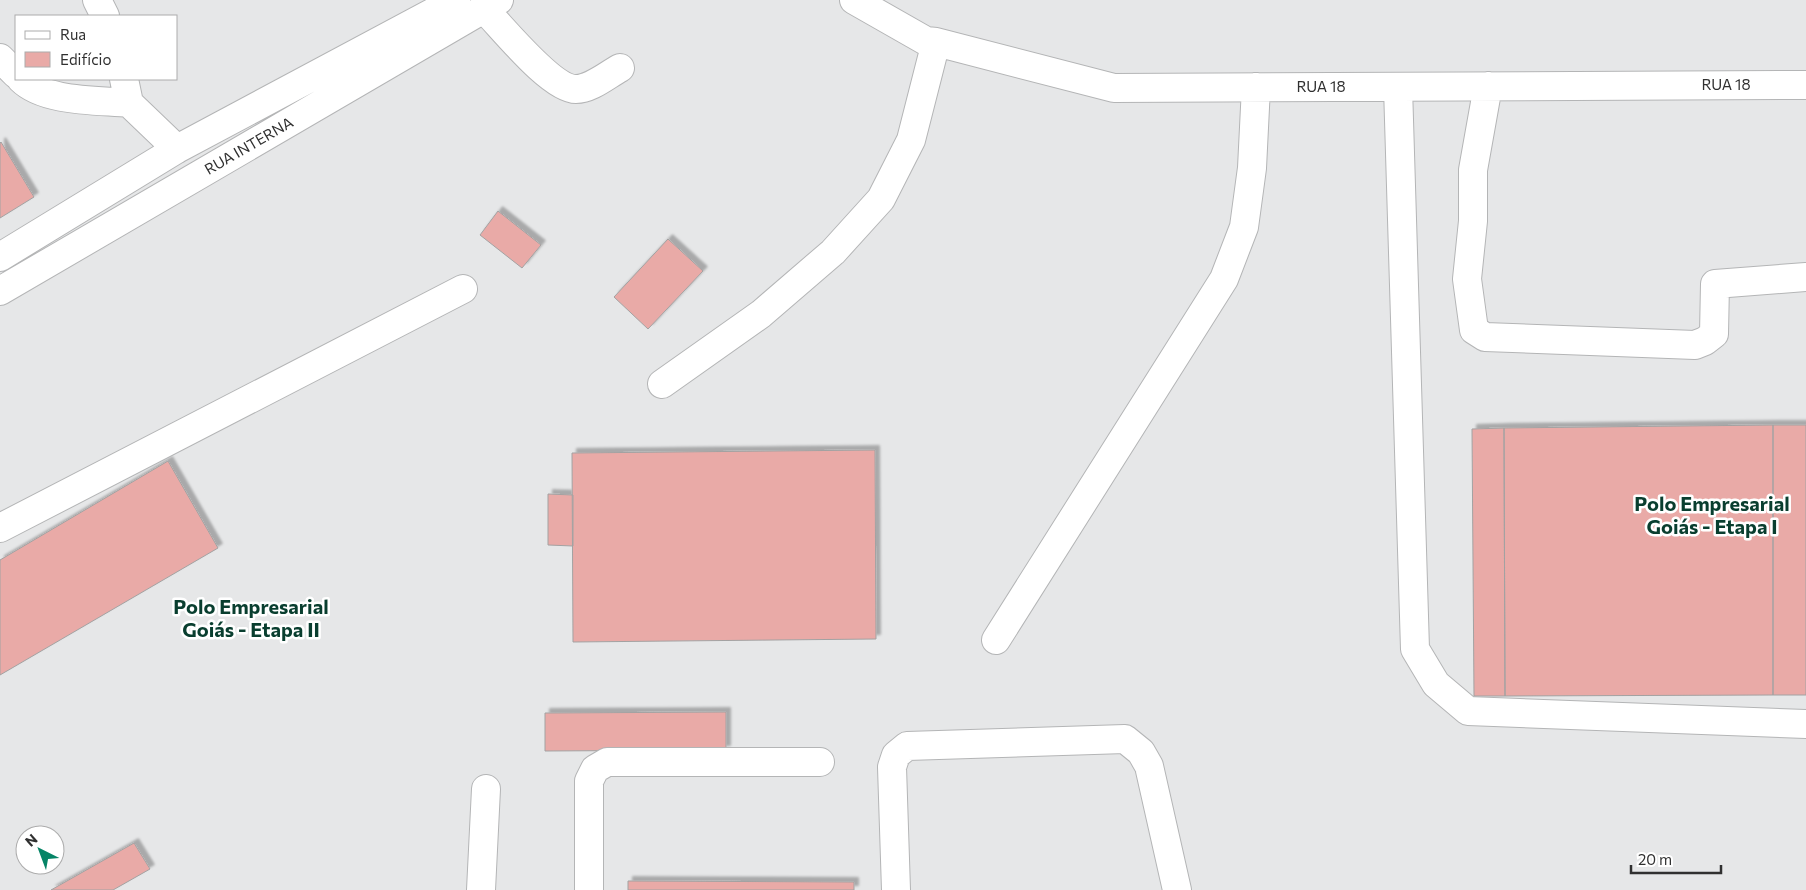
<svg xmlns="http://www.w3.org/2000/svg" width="1806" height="890" font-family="Commissioner,sans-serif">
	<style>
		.building { fill: #e9aaa7; stroke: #a3a2a2; filter: url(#shadow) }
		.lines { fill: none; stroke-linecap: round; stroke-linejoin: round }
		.minor-casing { stroke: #b4b5b6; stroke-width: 30 }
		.minor { stroke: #fff; stroke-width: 28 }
		.labels { text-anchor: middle; stroke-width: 5; stroke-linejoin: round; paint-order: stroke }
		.street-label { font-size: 15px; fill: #303030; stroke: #fff }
		.district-label { font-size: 20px; font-weight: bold; fill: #093e2f; stroke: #fff }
	</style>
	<defs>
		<filter id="shadow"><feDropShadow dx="4.5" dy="-4.5" stdDeviation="1" flood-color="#0004"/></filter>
	</defs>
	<rect width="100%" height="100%" fill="#e6e7e8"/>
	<path class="building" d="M 1,142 L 34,197 L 0,218 L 0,143 Z
		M 498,211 L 541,245 L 522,268 L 480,235 Z
		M 668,239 L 703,271 L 648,329 L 614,297 Z
		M 1773,425 L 1806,425 L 1806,695 L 1773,695 Z
		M 1773,425 L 1773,695 L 1505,696 L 1504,428 Z
		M 1504,428 L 1505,696 L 1474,696 L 1472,429 Z
		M 875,450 L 876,639 L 573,642 L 572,453 Z
		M 168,461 L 218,548 L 0,675 L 0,560 Z
		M 548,494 L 573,495 L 573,546 L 548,545 Z
		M 726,712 L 726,750 L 545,751 L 545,713 Z
		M 134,843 L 150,869 L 113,890 L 51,890 Z
		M 628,881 L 854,882 L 854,890 L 628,890 Z"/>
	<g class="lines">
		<g class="minor-casing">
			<path id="minor" d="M 97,0 L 105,16
				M 854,0 L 926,41 L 936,42 L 1114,88 L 1806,85
				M 484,9 C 502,27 551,89 576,89 C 591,89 607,75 620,68
				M 0,58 L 16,74
				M 21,79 C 44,102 97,100 129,103
				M 124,79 L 129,103 L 177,149
				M 1488,86 L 1473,170 L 1473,221 L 1467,279 L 1474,330 L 1485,337 L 1695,345 L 1705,341 L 1714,334 L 1715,284 L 1806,277
				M 1398,87 L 1415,649 L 1436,684 L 1468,711 L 1806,724
				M 0,257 L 177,149 L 456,0
				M 0,291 L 499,0
				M 662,384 L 761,314 L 833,252 L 881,199 L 911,140 L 936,42
				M 0,528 L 463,289
				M 996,640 L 1224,279 L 1244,227 L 1252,168 L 1256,87
				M 481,890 L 486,789
				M 589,890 L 589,781 L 595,769 L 607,762 L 820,762
				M 896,890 L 892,767 L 896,755 L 907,746 L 1125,739 L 1141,752 L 1149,766 L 1177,890"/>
		</g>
		<use href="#minor" class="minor"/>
	</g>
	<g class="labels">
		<g class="street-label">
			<text x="1726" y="90">RUA 18</text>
			<text x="1321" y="92">RUA 18</text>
			<text transform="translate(249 146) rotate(-30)" y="5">RUA INTERNA</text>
		</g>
		<g class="district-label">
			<text x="1712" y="511">Polo Empresarial<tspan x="1712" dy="23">Goiás - Etapa I</tspan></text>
			<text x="251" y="614">Polo Empresarial<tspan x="251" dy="23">Goiás - Etapa II</tspan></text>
		</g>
	</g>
	<rect x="15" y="15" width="162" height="65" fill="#ffffff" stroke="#acacac"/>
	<rect x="25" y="31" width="25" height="8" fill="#ffffff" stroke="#acacac"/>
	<text x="60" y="40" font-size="15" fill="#303030">Rua</text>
	<rect x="25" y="52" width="25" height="15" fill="#e9aaa7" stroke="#acacac"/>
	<text x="60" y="65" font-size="15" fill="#303030">Edifício</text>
	<g transform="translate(40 850) rotate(318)"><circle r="24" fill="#ffffff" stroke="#acacac"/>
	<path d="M0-4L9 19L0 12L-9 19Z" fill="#058466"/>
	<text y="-8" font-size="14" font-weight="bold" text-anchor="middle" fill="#303030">N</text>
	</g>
	<path d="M1631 865v8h90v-8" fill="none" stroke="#303030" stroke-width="2.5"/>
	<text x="1638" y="865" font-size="15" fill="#303030" stroke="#ffffff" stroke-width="4" paint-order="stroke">20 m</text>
</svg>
